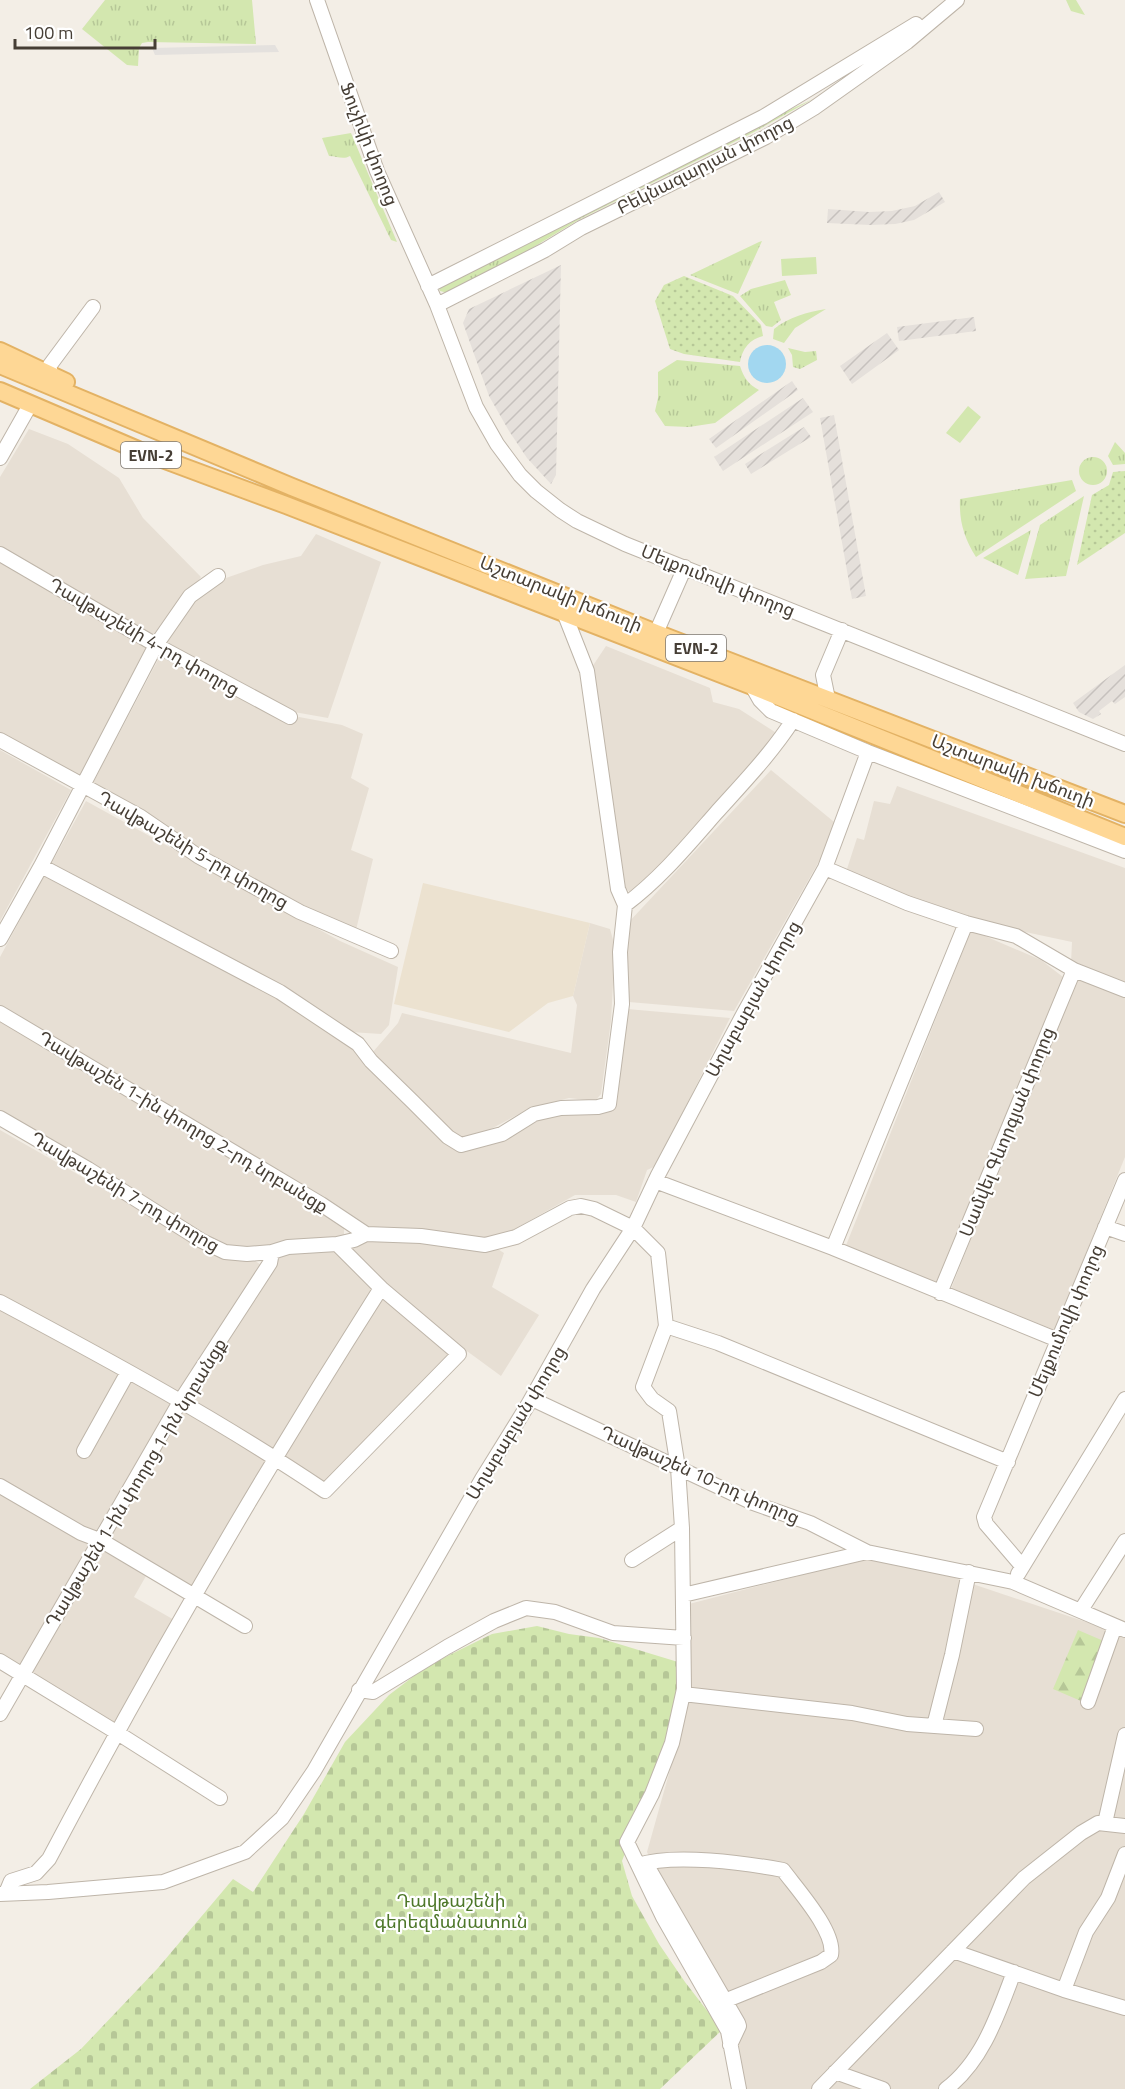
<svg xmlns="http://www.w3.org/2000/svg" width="1125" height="2089" font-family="'Titillium Web','Noto Sans Armenian',sans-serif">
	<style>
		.residential { fill: #e7dfd4 }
		.industrial { fill: url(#industrial-furrows) }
		.education { fill: #ece2d0 }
		.grass { fill: url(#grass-tufts) }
		.forest { fill: url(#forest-firs) }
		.cemetery { fill: url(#cemetery-stones) }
		.park { fill: url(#park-dots) }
		.pitch { fill: #d3e7af }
		.parking { fill: #e4e1de }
		.water { fill: #a2d7f0 }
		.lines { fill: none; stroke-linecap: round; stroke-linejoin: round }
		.minor-casing { stroke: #beb5a9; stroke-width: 16 }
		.major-casing { stroke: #e3b264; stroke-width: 20 }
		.minor { stroke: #fff; stroke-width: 14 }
		.major { stroke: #fed795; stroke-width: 16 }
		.labels { text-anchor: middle; stroke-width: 4.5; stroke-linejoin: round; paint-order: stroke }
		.shield { fill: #fff; stroke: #7e7872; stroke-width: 1.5 }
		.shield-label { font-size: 16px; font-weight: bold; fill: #463e35 }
		.street-label { font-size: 18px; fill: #463e35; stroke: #fff }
		.park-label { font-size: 18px; fill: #4d7729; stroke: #fff }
	</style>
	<defs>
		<pattern id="industrial-furrows" width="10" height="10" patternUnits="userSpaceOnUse" patternTransform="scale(1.5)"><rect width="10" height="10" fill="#e5e0db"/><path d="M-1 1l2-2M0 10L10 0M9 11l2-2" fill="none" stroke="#c6c1bd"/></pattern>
		<pattern id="grass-tufts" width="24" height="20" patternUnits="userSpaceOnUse" patternTransform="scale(1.5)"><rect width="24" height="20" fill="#d3e7af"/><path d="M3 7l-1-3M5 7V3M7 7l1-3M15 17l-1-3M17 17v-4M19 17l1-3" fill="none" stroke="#b6c797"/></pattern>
		<pattern id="forest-firs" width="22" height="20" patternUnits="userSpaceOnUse" patternTransform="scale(1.5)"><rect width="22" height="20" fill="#d3e7af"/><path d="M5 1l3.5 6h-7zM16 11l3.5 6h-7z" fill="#b6c797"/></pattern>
		<pattern id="cemetery-stones" width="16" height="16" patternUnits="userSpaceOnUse" patternTransform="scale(1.5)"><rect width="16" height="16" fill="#d3e7af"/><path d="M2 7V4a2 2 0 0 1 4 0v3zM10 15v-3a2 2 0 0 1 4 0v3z" fill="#b6c797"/></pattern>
		<pattern id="park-dots" width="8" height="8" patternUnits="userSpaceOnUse" patternTransform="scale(1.5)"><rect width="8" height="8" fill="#d3e7af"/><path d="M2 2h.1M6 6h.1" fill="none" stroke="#b6c797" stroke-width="1.8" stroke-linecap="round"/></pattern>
	</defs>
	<rect width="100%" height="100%" fill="#f3eee6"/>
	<path class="residential" d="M 29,429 L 68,444 L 119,478 L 143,518 L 201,577 L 153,639 L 0,549 L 0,477 Z
		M 316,534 L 381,562 L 328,718 L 294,712 L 161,643 L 194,598 L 226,578 L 263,565 L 301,556 Z
		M 0,562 L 150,648 L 80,779 L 0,735 Z
		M 606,646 L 710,688 L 713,702 L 739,709 L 778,734 L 676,853 L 631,894 L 625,887 L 592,667 Z
		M 160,656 L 289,724 L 299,717 L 342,725 L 363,734 L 351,778 L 369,788 L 351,850 L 373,859 L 356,930 L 300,906 L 92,785 Z
		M 0,750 L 71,790 L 0,921 Z
		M 771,770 L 839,826 L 734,1011 L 629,1002 L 627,924 Z
		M 897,786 L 1125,868 L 1125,983 L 1071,963 L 1072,942 L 965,919 L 846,872 L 857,838 L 864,840 L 874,801 L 890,804 Z
		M 86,801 L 340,941 L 398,967 L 389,1025 L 381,1034 L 350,1032 L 50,866 Z
		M 45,874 L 224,964 L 348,1043 L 461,1152 L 535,1116 L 607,1111 L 617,1103 L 627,1009 L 730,1018 L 656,1166 L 647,1170 L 636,1202 L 616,1195 L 575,1195 L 506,1234 L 481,1240 L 365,1226 L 0,1005 L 0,957 Z
		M 590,923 L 610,929 L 615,947 L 611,1021 L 601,1094 L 595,1101 L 569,1098 L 530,1108 L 474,1138 L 460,1137 L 446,1128 L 372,1053 L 398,1023 L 402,1013 L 571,1053 L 577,1005 L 573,996 Z
		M 971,930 L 1041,960 L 1063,977 L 938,1289 L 845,1248 Z
		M 1075,976 L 1125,997 L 1125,1157 L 1055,1330 L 951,1289 Z
		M 0,1019 L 344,1226 L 344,1236 L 337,1240 L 250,1251 L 226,1248 L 0,1114 Z
		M 0,1130 L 228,1260 L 254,1260 L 261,1265 L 180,1397 L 0,1297 Z
		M 369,1238 L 496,1248 L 504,1253 L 492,1287 L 539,1315 L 501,1376 L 415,1313 L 349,1247 Z
		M 329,1247 L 378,1289 L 274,1452 L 187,1400 L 283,1251 Z
		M 385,1297 L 451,1357 L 324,1485 L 281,1457 L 369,1316 Z
		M 0,1307 L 176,1403 L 100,1537 L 0,1482 Z
		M 182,1407 L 269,1460 L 193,1589 L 107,1541 Z
		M 0,1486 L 102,1541 L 23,1674 L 0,1661 Z
		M 104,1551 L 146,1576 L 134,1597 L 176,1621 L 115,1726 L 29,1673 Z
		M 867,1558 L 925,1568 L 1125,1635 L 1125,2089 L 743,2089 L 740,2050 L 734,2025 L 647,1852 L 677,1745 L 689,1604 Z"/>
	<path class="industrial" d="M 939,192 L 945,202 L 914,220 L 895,224 L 870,225 L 827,223 L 828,209 L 869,212 L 892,211 L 915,206 Z
		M 561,265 L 556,475 L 551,484 L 527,458 L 509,431 L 489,396 L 463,323 L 469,309 Z
		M 974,317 L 976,331 L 899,341 L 897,327 Z
		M 887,333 L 899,350 L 852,384 L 840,366 Z
		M 792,381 L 798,390 L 716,448 L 709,439 Z
		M 803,398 L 813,412 L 723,471 L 714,457 Z
		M 834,415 L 866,596 L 852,599 L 820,418 Z
		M 804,427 L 811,437 L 751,474 L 745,464 Z
		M 1125,665 L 1125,697 L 1115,704 L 1112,701 L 1099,711 L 1101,714 L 1093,719 L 1079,712 L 1073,703 Z"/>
	<path class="education" d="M 423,883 L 590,923 L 573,996 L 548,1003 L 509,1032 L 394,1004 Z"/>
	<path class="grass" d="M 105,0 L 252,0 L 256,44 L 148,42 L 142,43 L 139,48 L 138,66 L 127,65 L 82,29 Z
		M 1066,0 L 1076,0 L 1085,15 L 1071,11 Z
		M 813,99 L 754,132 L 580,219 L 527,251 L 454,291 L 448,293 L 440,291 L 439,288 L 751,128 Z
		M 351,133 L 397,242 L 391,240 L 350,156 C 343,160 337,156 329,156 L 322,138 Z
		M 762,241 L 738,294 L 690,275 L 759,242 Z
		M 785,280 L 791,295 L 774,302 L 781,320 L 772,327 L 766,326 L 740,296 L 751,289 Z
		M 826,309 L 795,328 L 784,343 L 773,339 L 774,329 C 789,317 807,312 826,309 Z
		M 788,348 L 805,352 L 816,351 L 817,360 L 800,369 L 793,367 L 792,355 Z
		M 677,360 L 740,366 C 744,378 748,384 759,390 L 715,423 L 689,427 L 665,426 L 655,411 L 658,398 L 658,372 Z
		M 1115,442 L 1125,453 L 1125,464 L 1113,465 L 1108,456 Z
		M1079 471a14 14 0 1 1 28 0a14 14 0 1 1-28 0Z
		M 1072,480 L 1076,491 L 976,557 C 964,538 959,521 960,499 Z
		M 1084,496 L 1066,576 L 1025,579 L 1040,525 Z
		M 1031,530 L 1018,575 L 983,558 Z"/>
	<path class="forest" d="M 1078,1630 L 1106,1642 L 1081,1701 L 1053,1689 Z"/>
	<path class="cemetery" d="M 537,1626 L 569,1634 L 599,1638 L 678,1662 L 678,1716 L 622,1861 L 632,1896 L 659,1944 L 685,1982 L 722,2030 L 660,2089 L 30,2089 L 81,2049 L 158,1968 L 233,1879 L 253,1892 L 304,1814 L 345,1742 L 389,1695 L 427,1666 L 492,1634 Z"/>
	<path class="park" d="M 684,276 L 733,296 L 761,325 L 763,336 C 750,339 742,349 740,362 L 684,354 L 670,349 L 655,301 L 664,285 Z
		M 1125,471 L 1125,533 L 1077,565 L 1092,495 L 1109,485 L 1113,472 Z"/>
	<path class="pitch" d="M 816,257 L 817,274 L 782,276 L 781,259 Z
		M 968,406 L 981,417 L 960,443 L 946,433 Z"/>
	<path class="parking" d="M 275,45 L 279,52 L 155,55 L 152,48 Z"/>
	<path class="water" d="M748 364a19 19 0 1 1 38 0a19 19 0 1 1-38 0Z"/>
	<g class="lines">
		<g class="minor-casing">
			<path id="minor" d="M 317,0 L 377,171 L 437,305 L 476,407 L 497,444 L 520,475 L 536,491 L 560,510 L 577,521 L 625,544 L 1125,744
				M 428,286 L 763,117 L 916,24
				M 437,305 L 545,250 L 581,228 L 766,137 L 814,108 L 907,42 L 957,0
				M 50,374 L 50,365 L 93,307
				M 0,458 L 30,405
				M 0,554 L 156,645 L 290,717
				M 565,615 L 587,671 L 618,889 L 625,905
				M 656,633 L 685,567
				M 752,686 L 760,700 L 771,711 L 868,752 L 1125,851
				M 828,699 L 823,675 L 842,630
				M 0,740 L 141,817 L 198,856 L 300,912 L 391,951
				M 41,866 L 280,992 L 358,1044 L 371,1061 L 413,1102 L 448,1137 L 461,1145 L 502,1134 L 534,1114 L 561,1108 L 598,1107 L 609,1104 L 622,1004 L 620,952 L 625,905 C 660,879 688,845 716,813 C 743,783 771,754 793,720
				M 825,868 L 907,903 L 966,923 L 1016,936 L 1074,970 L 1125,990
				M 0,939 L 41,866 L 156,645 L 190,596 L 218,576
				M 0,1013 L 321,1204 L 366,1234
				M 0,1118 L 88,1169 L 202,1241 L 225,1252 L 247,1254 L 272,1252 L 288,1247 L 337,1244 L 354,1240 L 366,1234 L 421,1236 L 485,1245 L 516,1237 L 570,1208 L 581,1206 L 594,1209 L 633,1228 L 658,1253 L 666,1326 L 643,1387 L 652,1399 L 669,1411 L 678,1468 L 682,1528 L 684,1689 L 672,1743 L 652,1794 L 627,1842 L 663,1917 L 728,2031 L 739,2089
				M 655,1181 L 833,1248 L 1058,1340
				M 1105,1227 L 1125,1234
				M 833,1248 L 966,923
				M 940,1293 L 1074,970
				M 0,1302 C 111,1361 221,1421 325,1491 L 459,1354 L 381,1288
				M 666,1326 L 718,1343 L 1008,1462
				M 532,1399 L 753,1503 L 810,1523 L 867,1552
				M 84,1451 L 128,1372
				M 0,1486 L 81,1533 L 102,1541 L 245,1626
				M 632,1560 L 682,1528
				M 1022,1566 L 986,1524 L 984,1517 L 1125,1180
				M 1018,1574 L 1125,1399
				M 683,1595 L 867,1552 L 1013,1582 L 1125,1630
				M 1081,1610 L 1125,1541
				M 0,1661 L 116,1732 L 220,1798
				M 359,1690 L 373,1692 L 447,1647 L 494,1621 L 526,1608 L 555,1612 L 613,1633 L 684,1638
				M 683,1694 L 852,1713 L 907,1724 L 976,1729
				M 1088,1702 L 1115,1626
				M 0,1714 L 181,1400 L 270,1263 L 272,1252
				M 934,1726 L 952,1655 L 969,1572
				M 1105,1823 L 1125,1735
				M 1125,1854 L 1108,1898 L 1086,1932 L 1064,1990 L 1125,2008
				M 638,1865 C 674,1853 745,1863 783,1870 C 797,1889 836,1932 831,1955 L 821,1962 L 727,2000
				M 649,1869 L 738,2023 L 739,2026 L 730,2045
				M 6,1893 L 11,1881 L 36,1873 L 49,1859 C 152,1664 263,1473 381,1288 L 337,1244
				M 0,1894 L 48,1892 L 163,1882 L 245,1852 L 282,1818 L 314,1771 L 482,1479 L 529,1403 L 593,1289 L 633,1228 L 658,1175 L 744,1013 L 825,868 L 868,752
				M 953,1951 L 1064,1990
				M 835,2072 L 883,2089
				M 819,2089 L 1024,1878 L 1081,1833 L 1098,1823 L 1125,1826
				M 946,2089 C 983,2061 998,2014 1014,1972"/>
		</g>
		<g class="major-casing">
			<path id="major" d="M 0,351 L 66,382
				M 0,365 L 292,487 L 656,633 L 1125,814
				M 0,391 L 138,450 L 286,505 L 752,686 L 1125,837"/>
		</g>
		<use href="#minor" class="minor"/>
		<use href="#major" class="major"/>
	</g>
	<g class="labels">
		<g class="shield">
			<rect x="121" y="442" width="60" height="26" rx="4.5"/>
			<rect x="666" y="635" width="60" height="26" rx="4.5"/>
		</g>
		<g class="shield-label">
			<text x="151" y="461">EVN-2</text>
			<text x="696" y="654">EVN-2</text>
		</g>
		<g class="street-label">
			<text transform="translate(369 144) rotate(69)" y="6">Ֆուչիկի փողոց</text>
			<text transform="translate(705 165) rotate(-27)" y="6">Բեկնազարյան փողոց</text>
			<text transform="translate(718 581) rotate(22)" y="6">Մելքումովի փողոց</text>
			<text transform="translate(561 594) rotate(22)" y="6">Աշտարակի խճուղի</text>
			<text transform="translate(144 637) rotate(30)" y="6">Դավթաշենի 4-րդ փողոց</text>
			<text transform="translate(1013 771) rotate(21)" y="6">Աշտարակի խճուղի</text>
			<text transform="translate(193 850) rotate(30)" y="6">Դավթաշենի 5-րդ փողոց</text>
			<text transform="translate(753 999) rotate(-61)" y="6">Աղաբաբյան փողոց</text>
			<text transform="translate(183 1122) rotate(31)" y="6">Դավթաշեն 1-ին փողոց 2-րդ նրբանցք</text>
			<text transform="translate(1007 1132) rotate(-68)" y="6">Սամվել Գևորգյան փողոց</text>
			<text transform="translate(125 1192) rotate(31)" y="6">Դավթաշենի 7-րդ փողոց</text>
			<text transform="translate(1066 1321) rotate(-67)" y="6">Մելքումովի փողոց</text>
			<text transform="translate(516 1423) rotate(-59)" y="6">Աղաբաբյան փողոց</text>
			<text transform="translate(700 1475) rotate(24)" y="6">Դավթաշեն 10-րդ փողոց</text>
			<text transform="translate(136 1483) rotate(-59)" y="6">Դավթաշեն 1-ին փողոց 1-ին նրբանցք</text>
		</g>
		<g class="park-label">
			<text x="451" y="1907">Դավթաշենի<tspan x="451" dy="21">գերեզմանատուն</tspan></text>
		</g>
	</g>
	<path d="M15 39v9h140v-9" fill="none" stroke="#463e35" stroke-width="3"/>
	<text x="24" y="39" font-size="18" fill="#463e35" stroke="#ffffff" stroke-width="4.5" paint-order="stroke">100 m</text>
</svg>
